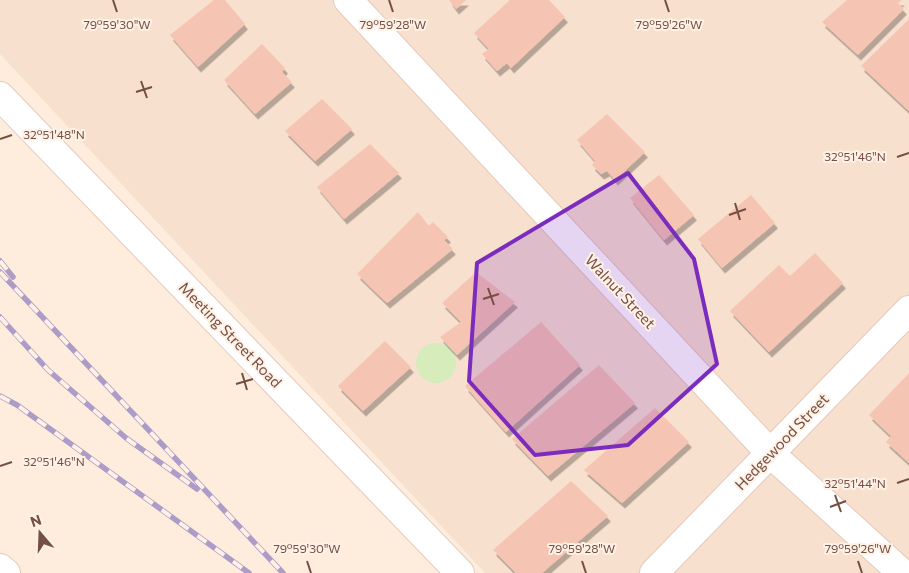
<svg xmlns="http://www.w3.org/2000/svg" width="909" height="573" font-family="Commissioner,sans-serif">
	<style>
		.residential { fill: #f8e0ce }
		.green { fill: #d6ecbb }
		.building { fill: #f6c4b2; filter: url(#shadow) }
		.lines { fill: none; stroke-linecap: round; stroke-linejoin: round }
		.minor-casing { stroke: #e5c9bc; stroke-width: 30 }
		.minor { stroke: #fff; stroke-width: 28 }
		.rail-casing { stroke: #ad9cc7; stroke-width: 5.5 }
		.rail { stroke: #fff1e5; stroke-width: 4; stroke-dasharray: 11; stroke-linecap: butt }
		.marked { fill: #7b2cbf; fill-opacity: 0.2; stroke: #7b2cbf; stroke-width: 4; stroke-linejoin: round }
		.ticks { fill: none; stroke: #754e44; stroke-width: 2 }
		.labels { text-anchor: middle; stroke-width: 4; stroke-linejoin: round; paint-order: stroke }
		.street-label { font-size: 15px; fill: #754e44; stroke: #fff1e5 }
		.ticks-label { font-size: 12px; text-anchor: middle; fill: #754e44; stroke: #fff1e5; stroke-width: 4; stroke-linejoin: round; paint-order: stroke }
	</style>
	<defs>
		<filter id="shadow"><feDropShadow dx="3" dy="5.5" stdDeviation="0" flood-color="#0004"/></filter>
	</defs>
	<rect width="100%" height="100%" fill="#feeddd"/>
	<path class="residential" d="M 0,0 L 909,0 L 909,573 L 485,573 L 0,54 Z"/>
	<path class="green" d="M416 363a20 20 0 1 1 40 0a20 20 0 1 1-40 0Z"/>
	<path class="building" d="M 214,0 L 225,0 L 245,24 L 198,67 L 170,35 Z
		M 449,0 L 466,0 L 456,9 Z
		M 510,0 L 549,0 L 565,17 L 511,68 L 507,63 L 497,71 L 482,54 L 489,49 L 474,33 Z
		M 847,0 L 902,0 L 898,3 L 904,9 L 858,55 L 822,22 Z
		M 909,19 L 909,111 L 861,66 Z
		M 262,44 L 285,68 L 282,72 L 292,82 L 255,114 L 224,80 Z
		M 322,99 L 352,129 L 315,161 L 285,131 Z
		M 607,114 L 645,152 L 615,180 L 607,171 L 601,174 L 592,165 L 595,161 L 577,140 Z
		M 370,144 L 399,173 L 344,219 L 317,187 Z
		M 659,175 L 694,215 L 664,240 L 630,198 Z
		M 751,195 L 775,223 L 722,268 L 698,239 Z
		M 418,212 L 429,226 L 433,222 L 448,237 L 444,240 L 453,249 L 387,303 L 357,274 Z
		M 815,253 L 843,283 L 769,352 L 730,311 L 779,265 L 790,276 Z
		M 476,272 L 515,302 L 457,355 L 440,337 L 461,322 L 442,303 Z
		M 541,322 L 580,365 L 506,432 L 465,386 Z
		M 385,341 L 411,367 L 363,411 L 338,386 Z
		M 599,365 L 635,403 L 548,476 L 512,439 Z
		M 909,373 L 909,463 L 886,442 L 891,436 L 869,415 Z
		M 655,408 L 689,442 L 622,503 L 584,470 Z
		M 571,481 L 608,516 L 542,573 L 516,573 L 493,550 Z"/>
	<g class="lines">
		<g class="minor-casing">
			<path id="minor" d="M 348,0 L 771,454 L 902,573
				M 0,96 L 460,573
				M 0,568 L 6,573
				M 654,573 L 909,310"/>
		</g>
		<use href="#minor" class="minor"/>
		<g class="rail-casing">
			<path id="rail" d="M 0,261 L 13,277
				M 0,272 L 283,573
				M 0,317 L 48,370 L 126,438 L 197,489
				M 0,396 L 17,405 L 249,573"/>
		</g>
		<use href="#rail" class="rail"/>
	</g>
	<path class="marked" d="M 628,173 L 694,259 L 717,364 L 628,445 L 535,455 L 469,381 L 477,263 Z"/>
	<path class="ticks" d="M 113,0 L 117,12M 389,0 L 393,12M 665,0 L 669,12M 141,81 L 147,98M 136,92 L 152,87M 0,139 L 12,135M 897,157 L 909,153M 735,203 L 740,220M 729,215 L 746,209M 488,288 L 494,305M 483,299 L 499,294M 242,373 L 247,390M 236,384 L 253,379M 0,466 L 12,462M 897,483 L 909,479M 835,495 L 841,512M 830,507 L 846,501M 307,561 L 311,573M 582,561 L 586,573M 858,561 L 862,573"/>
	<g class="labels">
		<g class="street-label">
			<text transform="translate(620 292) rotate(47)" y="5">Walnut Street</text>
			<text transform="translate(230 335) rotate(46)" y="5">Meeting Street Road</text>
			<text transform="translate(782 442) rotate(-46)" y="5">Hedgewood Street</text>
		</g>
	</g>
	<g class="ticks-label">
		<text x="117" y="29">79°59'30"W</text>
		<text x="393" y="29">79°59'28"W</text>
		<text x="669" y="29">79°59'26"W</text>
		<text x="54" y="139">32°51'48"N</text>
		<text x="855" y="161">32°51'46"N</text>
		<text x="54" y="466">32°51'46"N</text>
		<text x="855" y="488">32°51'44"N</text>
		<text x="307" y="553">79°59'30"W</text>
		<text x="582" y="553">79°59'28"W</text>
		<text x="858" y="553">79°59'26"W</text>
	</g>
	<g transform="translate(40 533) rotate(341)" stroke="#fff1e5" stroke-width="4" paint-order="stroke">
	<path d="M0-4L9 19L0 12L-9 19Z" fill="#754e44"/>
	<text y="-8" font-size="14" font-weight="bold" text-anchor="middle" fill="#754e44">N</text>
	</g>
</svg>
